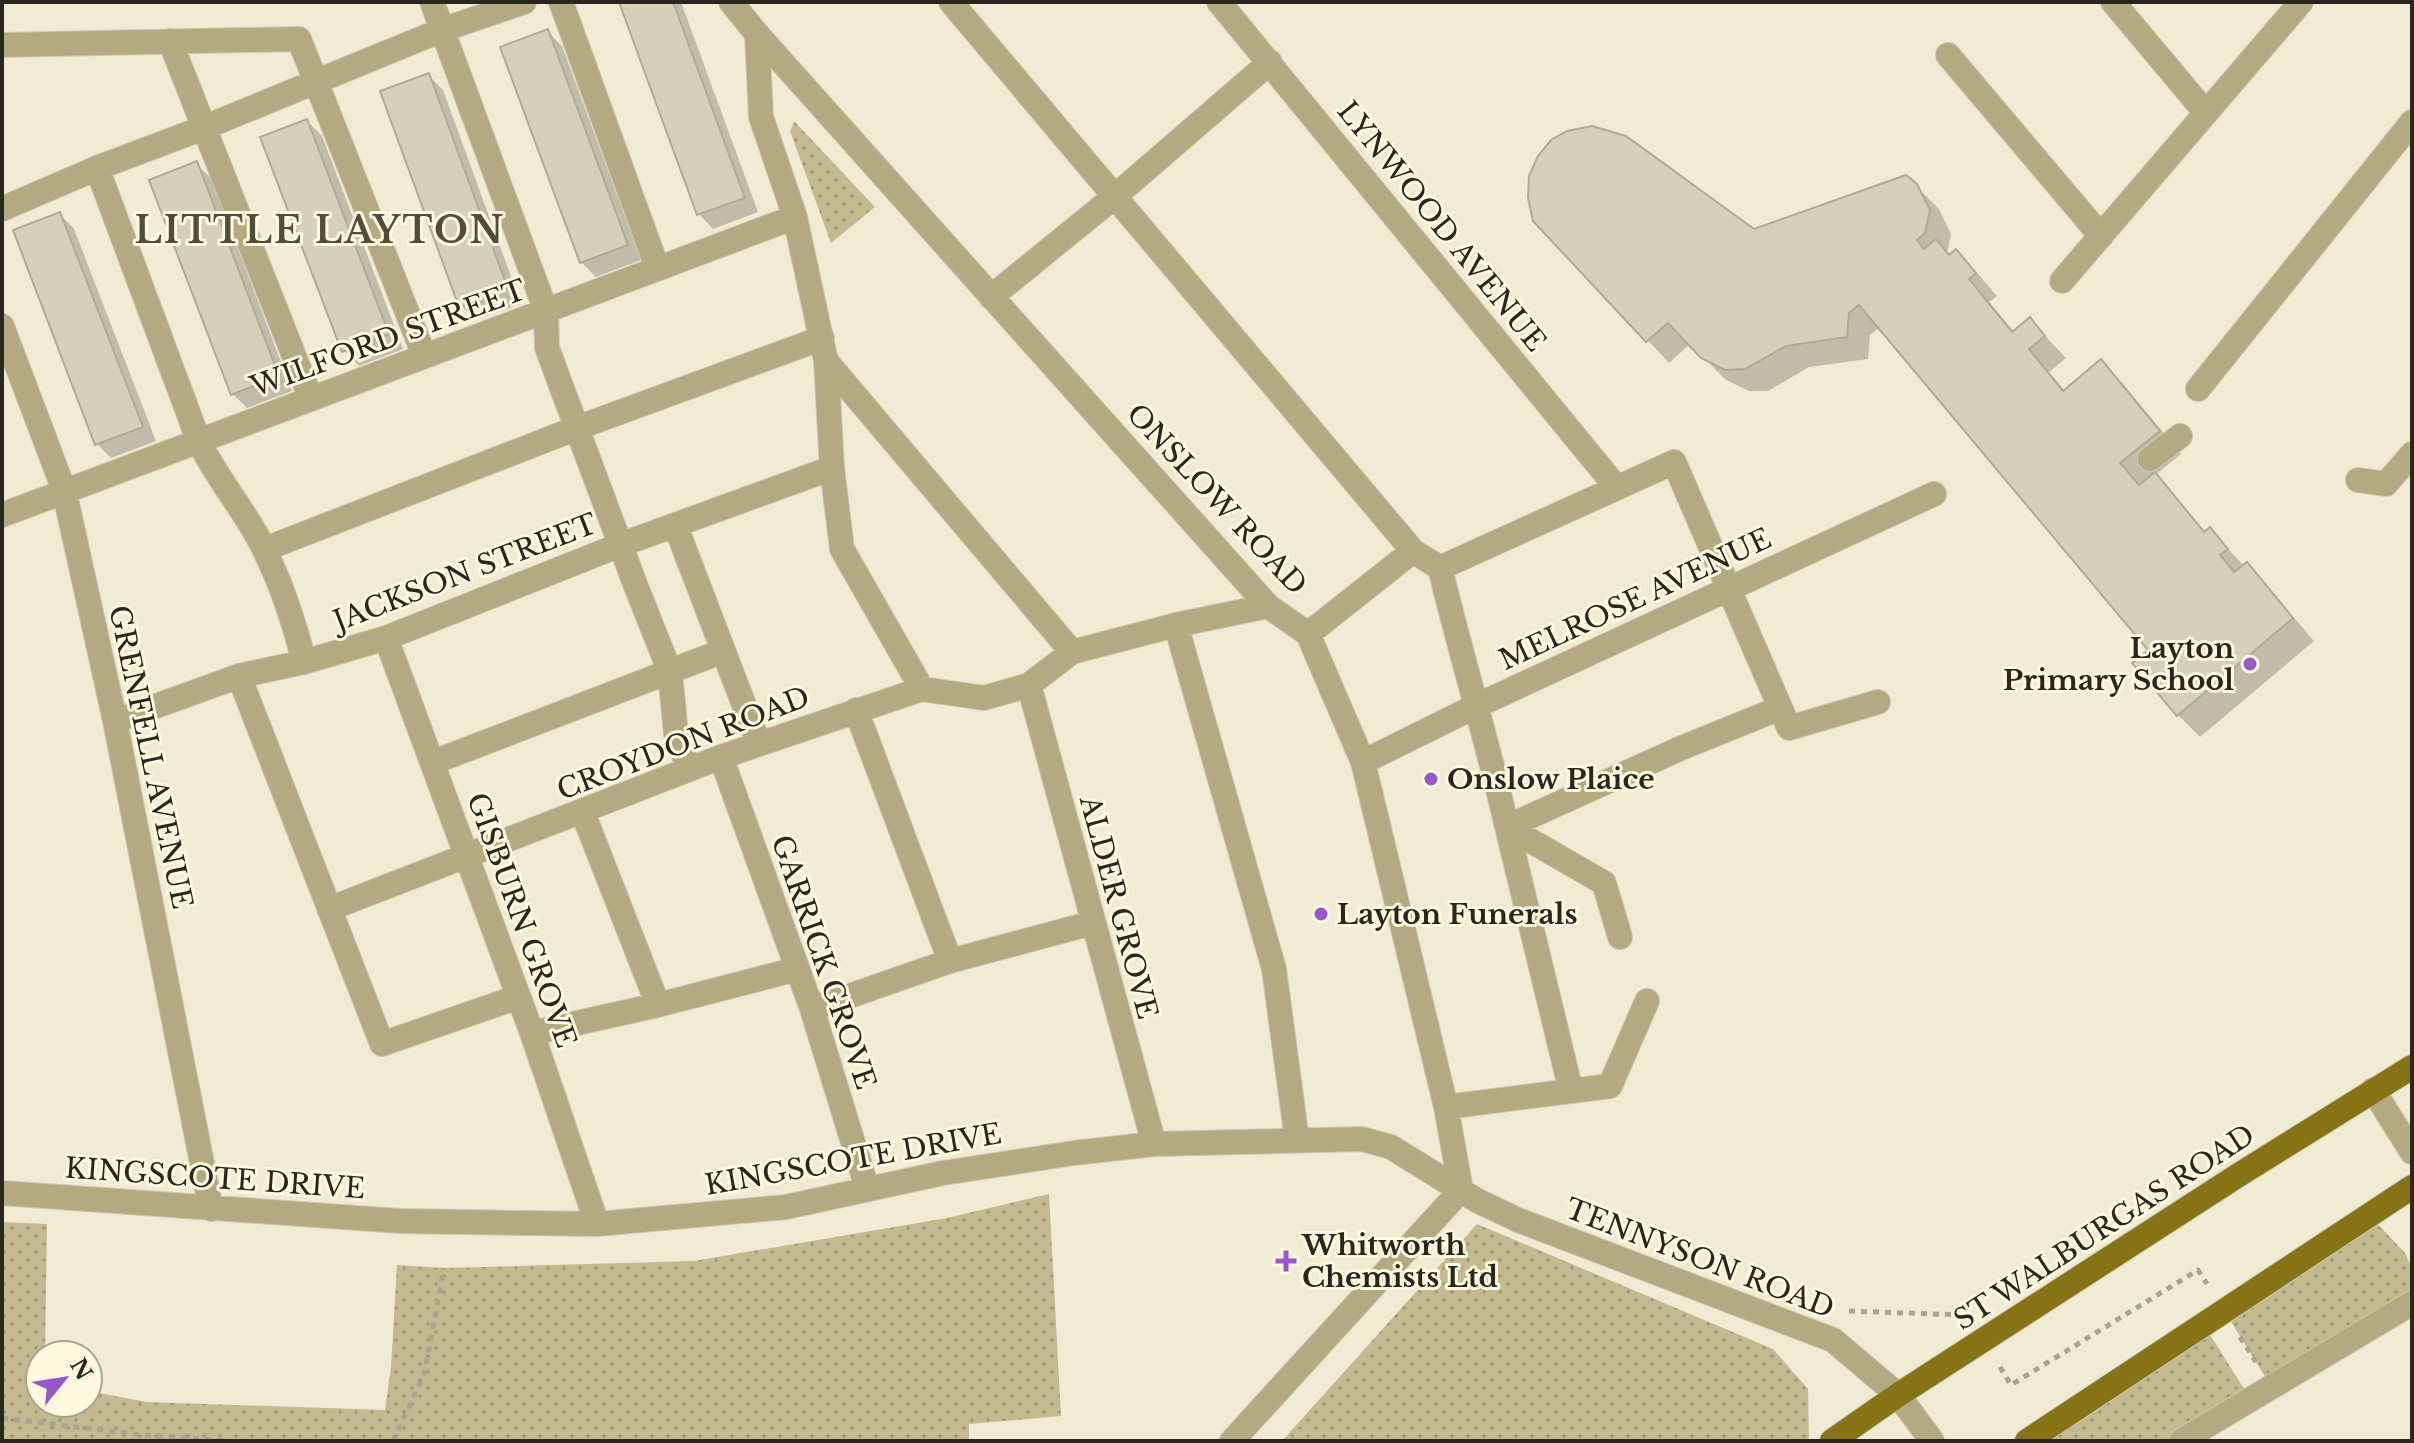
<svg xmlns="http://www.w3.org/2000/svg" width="2414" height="1443" font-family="'Libre Baskerville',serif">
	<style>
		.grass { fill: url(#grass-dots) }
		.shadow { fill: #0003 }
		.building { fill: #d6d0b8; stroke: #afaa93; stroke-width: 2 }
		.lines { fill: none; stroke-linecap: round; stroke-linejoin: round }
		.minor-casing { stroke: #ccc8b1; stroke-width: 26 }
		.major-casing { stroke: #ccc8b1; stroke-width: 26 }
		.path { stroke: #a8a490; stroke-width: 5; stroke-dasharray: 6 6; stroke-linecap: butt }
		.minor { stroke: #b3aa81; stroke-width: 24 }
		.major { stroke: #857315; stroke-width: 24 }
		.poi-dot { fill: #9756cc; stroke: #fef8df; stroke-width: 3 }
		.labels { text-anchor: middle; stroke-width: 6; stroke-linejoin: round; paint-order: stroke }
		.street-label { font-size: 28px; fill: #28261d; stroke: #fef8df }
		.poi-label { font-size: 28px; font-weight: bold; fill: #28261d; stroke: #fef8df; text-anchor: start }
		.district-label { font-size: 36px; font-weight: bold; letter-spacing: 2px; fill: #514d38; stroke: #fef8df }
	</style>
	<defs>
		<pattern id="grass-dots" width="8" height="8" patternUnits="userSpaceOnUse" patternTransform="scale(2)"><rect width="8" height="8" fill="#c4ba90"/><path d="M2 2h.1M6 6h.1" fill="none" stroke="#9f9775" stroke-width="1.8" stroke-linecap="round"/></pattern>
	</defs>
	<rect width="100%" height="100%" fill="#f0ebd2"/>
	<path class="grass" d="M 794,121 L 875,207 L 831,243 L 790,131 Z
		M 1049,1194 L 1061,1416 L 969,1424 L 969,1441 L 2,1441 L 2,1222 L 47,1224 L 45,1355 L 40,1355 L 40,1403 L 88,1403 L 88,1391 L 147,1402 L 385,1410 L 391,1367 L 397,1265 L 444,1268 L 694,1261 L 947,1218 Z
		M 2369,1215 L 2405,1253 L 2412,1268 L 2412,1303 L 2272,1388 L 2225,1312 Z
		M 1477,1224 L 1773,1349 L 1808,1389 L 1809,1441 L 1282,1441 Z
		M 2204,1325 L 2251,1400 L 2185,1441 L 2027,1441 Z"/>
	<path class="shadow" d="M 621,2 L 681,2 L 758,212 L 713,229 L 699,214 Z
		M 548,32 L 562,46 L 641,260 L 596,277 L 581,262 Z
		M 428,75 L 443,90 L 521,304 L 476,320 L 461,306 Z
		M 307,121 L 322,136 L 403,349 L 359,366 L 344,351 Z
		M 196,164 L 211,178 L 292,391 L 247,408 L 233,394 Z
		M 1916,186 L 1939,209 L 1951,234 L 1947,253 L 1951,256 L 1956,252 L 1978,274 L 1997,296 L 1989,302 L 2015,333 L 2030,320 L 2066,358 L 2049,372 L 2065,391 L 2101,362 L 2123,384 L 2181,454 L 2155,475 L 2206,533 L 2210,530 L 2245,567 L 2246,565 L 2268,587 L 2314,641 L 2200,737 L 2178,715 L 2151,650 L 1880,327 L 1870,335 L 1868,359 L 1809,367 L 1768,391 L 1749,391 L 1726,380 L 1690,344 L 1669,363 L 1535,220 L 1753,232 Z
		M 60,214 L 74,229 L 156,441 L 111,458 L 97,444 Z"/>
	<path class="building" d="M 619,2 L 673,2 L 745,198 L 697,215 Z
		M 548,29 L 628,245 L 580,263 L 500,47 Z
		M 429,73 L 508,289 L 459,307 L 380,91 Z
		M 307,119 L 389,334 L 342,352 L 260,137 Z
		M 1592,126 L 1626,136 L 1754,229 L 1906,175 L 1917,184 L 1930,210 L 1925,233 L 1917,240 L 1924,249 L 1936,239 L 1949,255 L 1956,249 L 1976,273 L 1969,279 L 2012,332 L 2030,317 L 2045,336 L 2029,349 L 2063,391 L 2101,359 L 2160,431 L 2120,463 L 2139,485 L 2155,472 L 2204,532 L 2210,527 L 2228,549 L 2220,555 L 2234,572 L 2247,562 L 2293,618 L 2177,716 L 2132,663 L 2148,650 L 1859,305 L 1849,313 L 1847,337 L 1786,346 L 1745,369 L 1725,370 L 1701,358 L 1668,323 L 1646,342 L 1533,221 L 1528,198 L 1529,176 L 1538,156 L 1551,140 L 1567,131 Z
		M 197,161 L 279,376 L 231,395 L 149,180 Z
		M 60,212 L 143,427 L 95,445 L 13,230 Z"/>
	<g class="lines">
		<g class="minor-casing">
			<path id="minor" d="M 432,2 L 546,311 L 547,348 L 635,584 L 670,672 L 676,734 L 689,769
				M 561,2 L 657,267
				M 731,2 L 757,34 L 1268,606 L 1308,634 L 1363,762 L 1446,1107 L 1461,1190 L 1232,1441
				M 951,2 L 1413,551
				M 1219,2 L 1617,488
				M 2113,2 L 2206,113
				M 757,34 L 761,117 L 795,217 L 826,361 L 832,468 L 842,549 L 922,689 L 984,698 L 1029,685 L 1072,652 L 1176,625 L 1268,606
				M 170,41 L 311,399
				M 2,45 L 299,39 L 424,355
				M 1948,55 L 2101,236
				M 97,168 L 198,439 C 216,479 247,512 265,551 C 282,586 295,625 304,662
				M 2,209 L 97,168 L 203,128 L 442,30 L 524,2
				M 2062,281 L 2301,2
				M 991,297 L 1114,197 L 1270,62
				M 2,326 L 64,490 L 115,721 L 211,1209
				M 826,361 L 1072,652
				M 2198,389 L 2412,122
				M 2150,459 L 2180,436
				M 2358,480 L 2386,484 L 2412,454
				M 2,515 L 795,217
				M 676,527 L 759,744
				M 265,549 L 577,428 L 822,338
				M 1440,568 C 1461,655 1487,740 1507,827 L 1604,883 L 1620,937
				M 1176,625 L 1274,969 L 1297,1140
				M 1308,634 L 1413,551 L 1440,568 L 1674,462 L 1789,728 L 1878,702
				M 386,638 L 532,1033 L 597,1224
				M 239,676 L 382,1044 L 518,997
				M 1029,685 L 1154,1144
				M 856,710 L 950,961
				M 115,721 L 239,676 L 304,662 L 386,638 L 620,545 L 832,468
				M 721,757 L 812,1009 L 867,1188
				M 434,762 L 723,651
				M 1363,762 L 1476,706 L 1934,494
				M 583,813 L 658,1005
				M 329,909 L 721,757 L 922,689
				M 812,1009 L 950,961 L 1092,923
				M 532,1033 L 658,1005 L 797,969
				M 2373,1090 L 2412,1152
				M 1571,1091 L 1610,1086 L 1647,1001
				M 1446,1107 L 1571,1091 L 1507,827 L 1679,749 L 1780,708
				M 2,1193 L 400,1221 L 597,1224 L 786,1207 L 943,1173 L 1074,1153 L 1154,1144 L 1362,1139 L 1391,1147 L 1478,1201 L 1518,1220 L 1833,1340 L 1898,1395 L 1932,1441
				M 2181,1441 L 2412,1303"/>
		</g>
		<g class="major-casing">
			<path id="major" d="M 1832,1441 L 1898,1395 L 2237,1176 L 2412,1067
				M 2027,1441 L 2412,1187"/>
		</g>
		<path class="path" d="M 1849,1311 L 1963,1315
			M 2240,1337 L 2256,1362
			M 2000,1367 L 2011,1385 L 2198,1270 L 2207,1284
			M 2,1418 L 142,1435 L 227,1441
			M 393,1441 L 424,1375 L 444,1268"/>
		<use href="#minor" class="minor"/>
		<use href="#major" class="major"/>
	</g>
	<g class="poi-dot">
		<circle cx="2250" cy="664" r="8"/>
		<circle cx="1431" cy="779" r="8"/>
		<circle cx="1321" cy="914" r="8"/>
		<path d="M1282 1249h8v8h8v8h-8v8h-8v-8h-8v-8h8z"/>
	</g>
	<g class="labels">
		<g class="street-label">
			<text transform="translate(1442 226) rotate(51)" y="10">LYNWOOD AVENUE</text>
			<text transform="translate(388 338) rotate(-20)" y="10">WILFORD STREET</text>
			<text transform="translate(1217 499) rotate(47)" y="10">ONSLOW ROAD</text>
			<text transform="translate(465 572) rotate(-21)" y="10">JACKSON STREET</text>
			<text transform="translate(1635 599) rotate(-25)" y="10">MELROSE AVENUE</text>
			<text transform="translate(683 743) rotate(-21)" y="10">CROYDON ROAD</text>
			<text transform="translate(151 757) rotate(78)" y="10">GRENFELL AVENUE</text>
			<text transform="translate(1119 907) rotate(75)" y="10">ALDER GROVE</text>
			<text transform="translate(522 920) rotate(70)" y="10">GISBURN GROVE</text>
			<text transform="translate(824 962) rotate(71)" y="10">GARRICK GROVE</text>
			<text transform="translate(853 1159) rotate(-10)" y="10">KINGSCOTE DRIVE</text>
			<text transform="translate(215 1178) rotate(4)" y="10">KINGSCOTE DRIVE</text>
			<text transform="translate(2104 1227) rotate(-33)" y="10">ST WALBURGAS ROAD</text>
			<text transform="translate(1700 1258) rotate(21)" y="10">TENNYSON ROAD</text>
		</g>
		<g class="poi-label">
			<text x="2234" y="658" text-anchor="end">Layton<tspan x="2234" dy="32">Primary School</tspan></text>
			<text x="1447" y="789">Onslow Plaice</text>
			<text x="1337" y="924">Layton Funerals</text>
			<text x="1302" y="1255">Whitworth<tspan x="1302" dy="32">Chemists Ltd</tspan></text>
		</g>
		<g class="district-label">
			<text x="320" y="243">LITTLE LAYTON</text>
		</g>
	</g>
	<rect width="2414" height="1443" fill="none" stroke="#28261d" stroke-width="8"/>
	<g transform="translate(64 1379) rotate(60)"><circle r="38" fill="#fef8df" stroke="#a8a491" stroke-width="2"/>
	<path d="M0-6L14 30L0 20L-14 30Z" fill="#9756cc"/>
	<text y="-12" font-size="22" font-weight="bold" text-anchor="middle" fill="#28261d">N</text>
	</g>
</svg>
